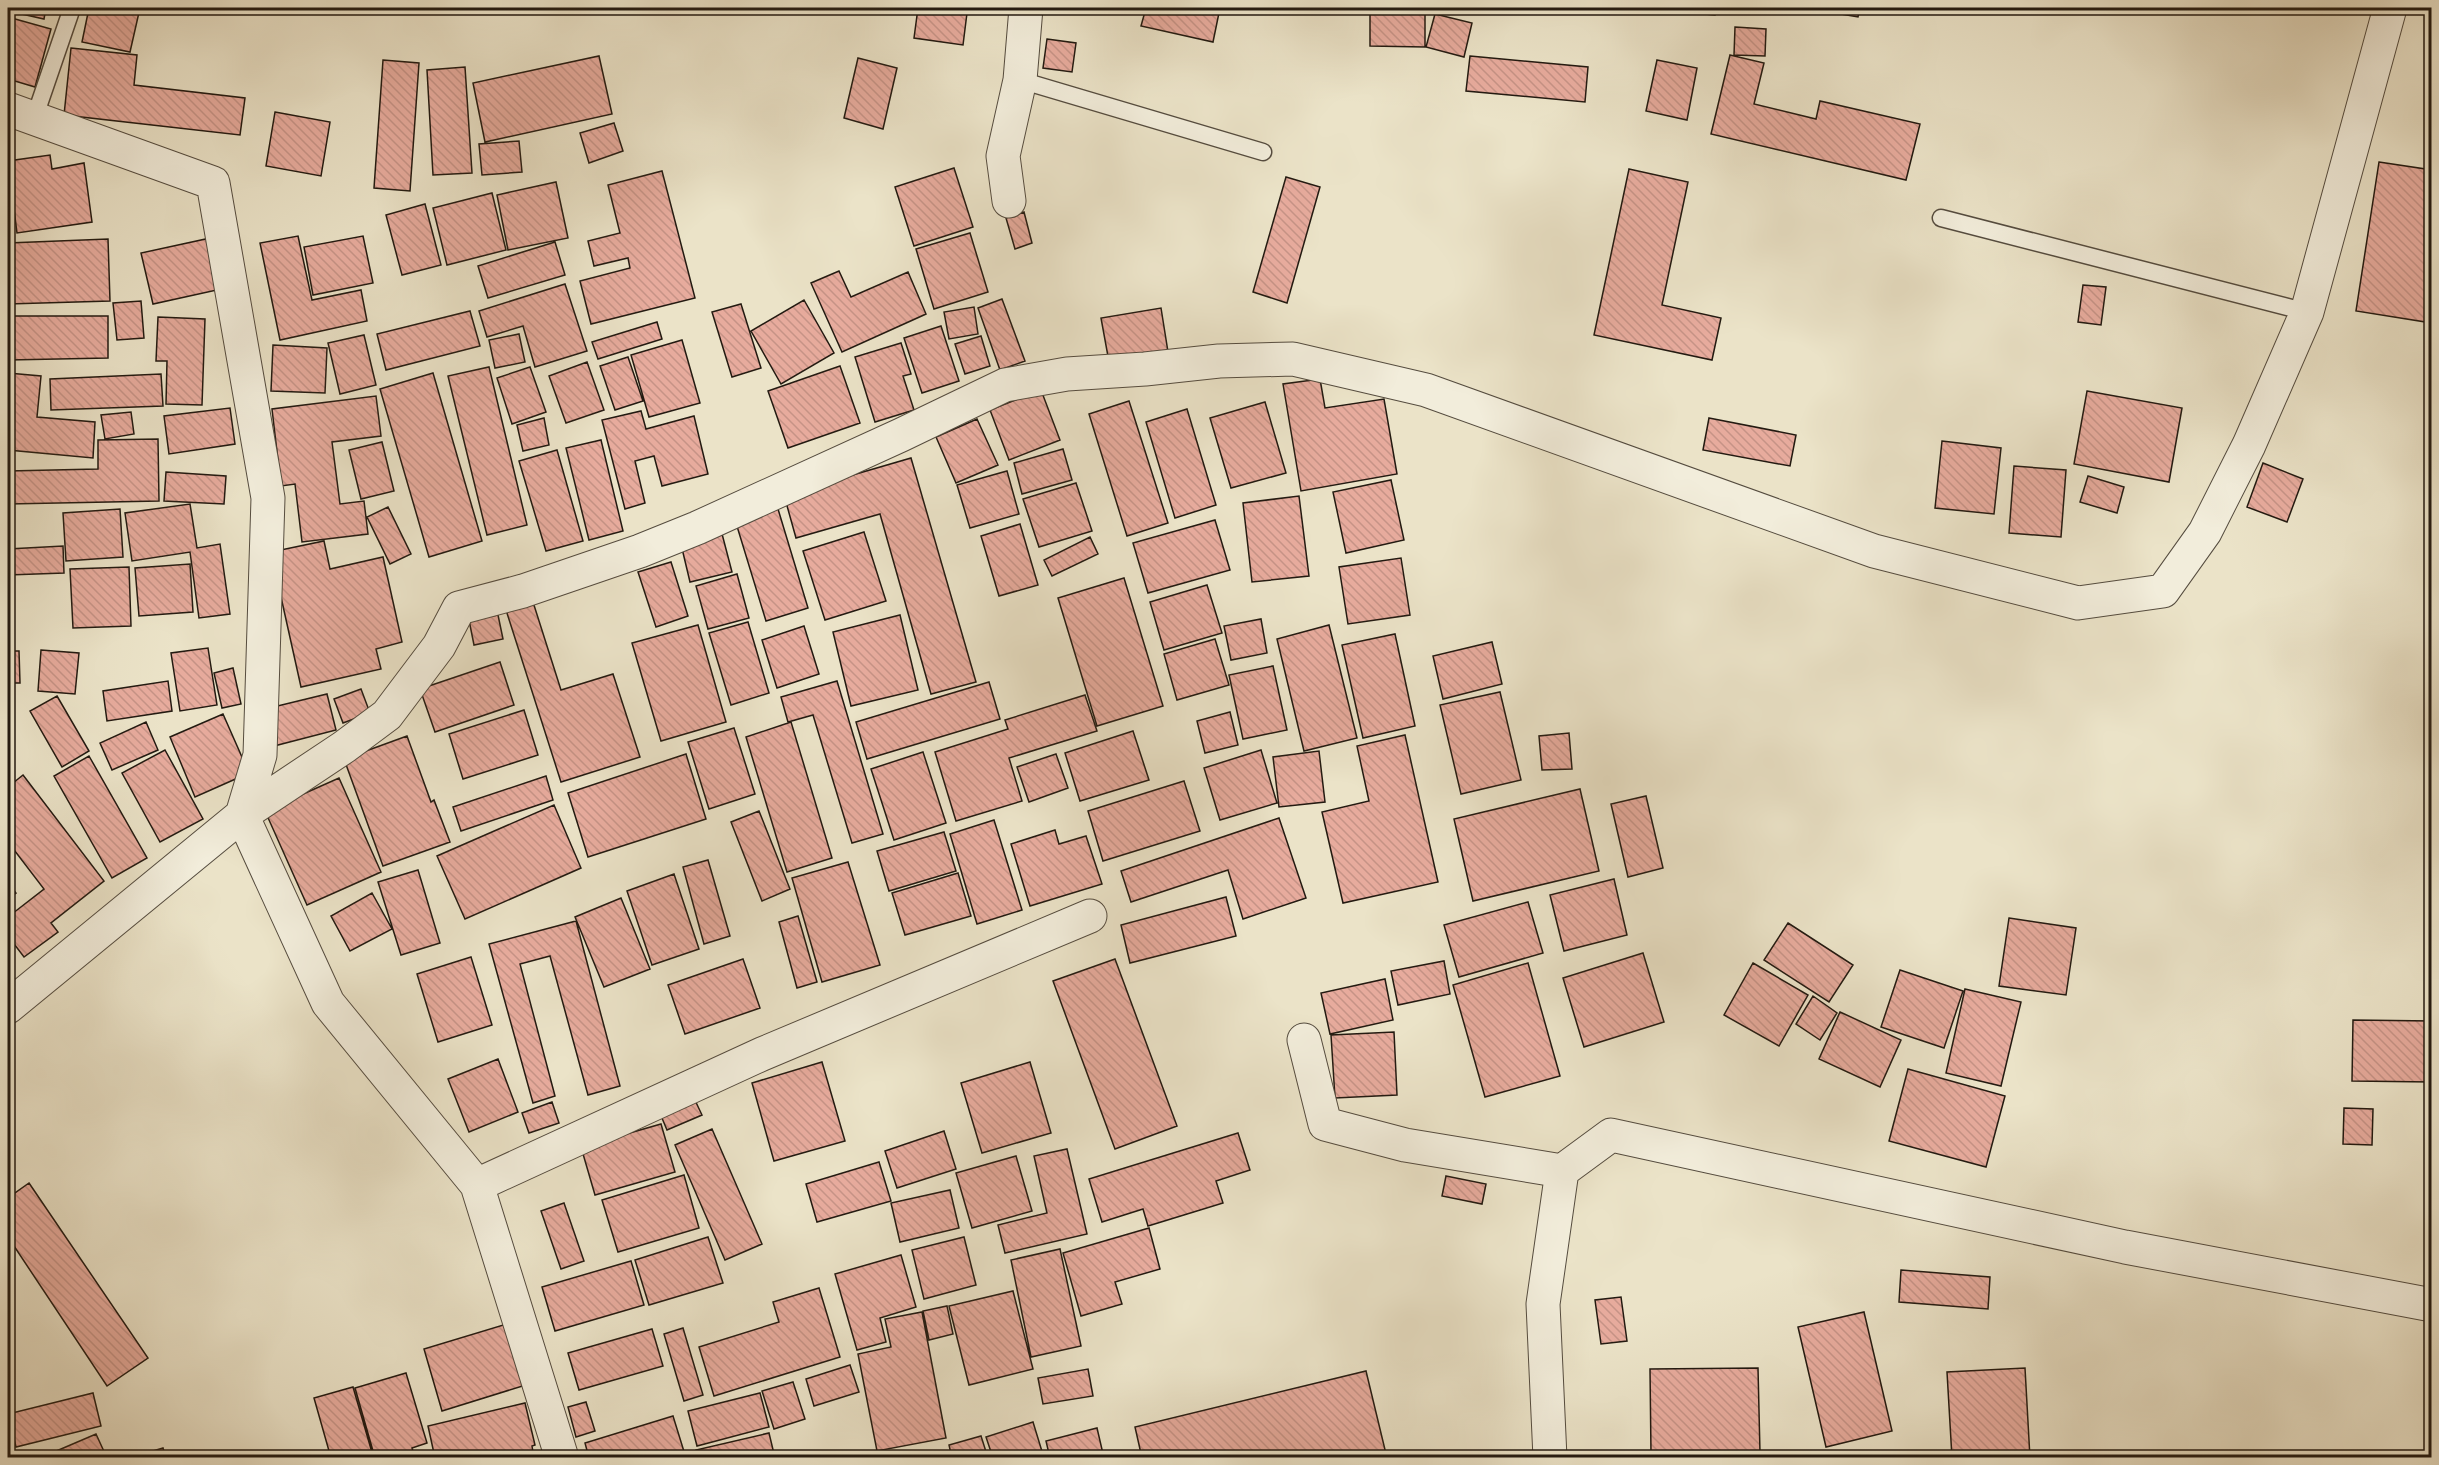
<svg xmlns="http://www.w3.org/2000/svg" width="2439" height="1465" font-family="'Gentium Book Plus',serif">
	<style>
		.building { fill: url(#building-back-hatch); stroke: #231a11; stroke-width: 1.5 }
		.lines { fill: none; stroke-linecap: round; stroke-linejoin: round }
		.lane-casing { stroke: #554c3f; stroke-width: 19 }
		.street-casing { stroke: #554c3f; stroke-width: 35 }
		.lane { stroke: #f2eddb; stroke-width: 16 }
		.street { stroke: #f2eddb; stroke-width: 33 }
	</style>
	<defs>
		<pattern id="building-back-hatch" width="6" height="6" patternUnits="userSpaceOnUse" patternTransform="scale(1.5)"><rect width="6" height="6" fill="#e7ab9d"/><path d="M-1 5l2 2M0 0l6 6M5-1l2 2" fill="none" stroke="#c69386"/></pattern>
	</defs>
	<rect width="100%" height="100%" fill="#ebe3c8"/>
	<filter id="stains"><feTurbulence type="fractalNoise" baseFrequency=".00333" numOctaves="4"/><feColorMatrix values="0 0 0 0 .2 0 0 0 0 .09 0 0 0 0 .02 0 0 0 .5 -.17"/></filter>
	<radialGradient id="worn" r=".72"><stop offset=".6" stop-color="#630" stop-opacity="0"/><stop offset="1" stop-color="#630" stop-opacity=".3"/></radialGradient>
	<path class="building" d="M 8,8 L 46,8 L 44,19 L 8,11 Z
		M 89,8 L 140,8 L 130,52 L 82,42 Z
		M 918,8 L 967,13 L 963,45 L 914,38 Z
		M 1146,8 L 1220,8 L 1213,42 L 1141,26 Z
		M 1370,8 L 1425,8 L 1425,47 L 1370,46 Z
		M 1670,8 L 1716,8 L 1715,15 L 1670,11 Z
		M 1805,8 L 1860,8 L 1858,17 Z
		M 1435,14 L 1472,23 L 1464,57 L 1426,47 Z
		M 8,17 L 51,29 L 35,87 L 8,79 Z
		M 1735,27 L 1766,29 L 1765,56 L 1734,55 Z
		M 1047,39 L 1076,43 L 1072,72 L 1043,68 Z
		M 71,48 L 137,55 L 134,85 L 245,98 L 240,135 L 64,115 Z
		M 1730,55 L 1764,63 L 1754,104 L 1816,119 L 1820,101 L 1920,124 L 1906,180 L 1711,134 Z
		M 599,56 L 612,114 L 485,142 L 473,83 Z
		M 1470,56 L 1588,67 L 1585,102 L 1466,91 Z
		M 858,58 L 897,68 L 883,129 L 844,118 Z
		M 383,60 L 419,63 L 410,191 L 374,188 Z
		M 1657,60 L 1697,68 L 1687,120 L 1646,111 Z
		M 465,67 L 472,173 L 433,175 L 427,70 Z
		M 275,112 L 330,122 L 321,176 L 266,166 Z
		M 614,123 L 623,151 L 589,163 L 580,133 Z
		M 519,141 L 522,172 L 482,175 L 479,144 Z
		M 50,155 L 52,169 L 84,163 L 92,222 L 17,233 L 8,161 Z
		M 2379,162 L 2432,170 L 2432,323 L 2356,311 Z
		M 954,168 L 973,227 L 914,246 L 895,187 Z
		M 1629,169 L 1688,182 L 1662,305 L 1721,318 L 1712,360 L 1594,335 Z
		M 662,171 L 695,298 L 591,324 L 580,281 L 630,268 L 628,258 L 594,266 L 588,241 L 620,233 L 608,185 Z
		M 1286,177 L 1320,187 L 1287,303 L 1253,292 Z
		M 556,182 L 568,238 L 508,250 L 497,195 Z
		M 492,193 L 506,250 L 447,265 L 433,208 Z
		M 425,204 L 441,265 L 402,275 L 386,215 Z
		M 1024,212 L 1032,243 L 1015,249 L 1006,218 Z
		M 970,233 L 988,292 L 934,309 L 916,249 Z
		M 298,236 L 312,300 L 361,290 L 367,321 L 280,340 L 260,243 Z
		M 363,236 L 373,283 L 313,295 L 304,247 Z
		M 215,237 L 226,288 L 153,304 L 141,253 Z
		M 108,239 L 110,301 L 8,304 L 8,243 Z
		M 555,242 L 565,275 L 488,298 L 478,266 Z
		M 839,271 L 851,297 L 908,272 L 926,314 L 842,352 L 811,283 Z
		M 565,284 L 587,351 L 535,367 L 523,326 L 487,337 L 479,311 Z
		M 2083,285 L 2106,287 L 2101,325 L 2078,322 Z
		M 1002,299 L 1025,361 L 1000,370 L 978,308 Z
		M 804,300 L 834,353 L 781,384 L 751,331 Z
		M 141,301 L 144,338 L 117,340 L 113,303 Z
		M 741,304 L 761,368 L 732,377 L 712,312 Z
		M 974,307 L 978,334 L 949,339 L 944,312 Z
		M 1161,308 L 1168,352 L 1109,362 L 1101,318 Z
		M 470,311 L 480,346 L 386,370 L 377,334 Z
		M 8,316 L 108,316 L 108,358 L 8,360 Z
		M 158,317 L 205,319 L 202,405 L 166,404 L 167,361 L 156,361 Z
		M 657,322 L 662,339 L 598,359 L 592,342 Z
		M 941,326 L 959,381 L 922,393 L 904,338 Z
		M 519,334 L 525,362 L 495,368 L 489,340 Z
		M 364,335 L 376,385 L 340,394 L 328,343 Z
		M 981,336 L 990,366 L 965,374 L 955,344 Z
		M 682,340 L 700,403 L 649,417 L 631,355 Z
		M 901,343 L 911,374 L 903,376 L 914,410 L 875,422 L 855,357 Z
		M 273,345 L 327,348 L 325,393 L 271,391 Z
		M 628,357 L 643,401 L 615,410 L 600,366 Z
		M 587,362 L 604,410 L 566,423 L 549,376 Z
		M 840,366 L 860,423 L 788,448 L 768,391 Z
		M 489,367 L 527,525 L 487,535 L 448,376 Z
		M 530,367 L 546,412 L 512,424 L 497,378 Z
		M 8,373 L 41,376 L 37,417 L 95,422 L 93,458 L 8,450 Z
		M 433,373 L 482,541 L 429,557 L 380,389 Z
		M 161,374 L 163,406 L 51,410 L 50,379 Z
		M 1320,379 L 1325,408 L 1384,399 L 1397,474 L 1301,491 L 1283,384 Z
		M 1041,390 L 1060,440 L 1009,460 L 990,410 Z
		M 2087,391 L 2182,408 L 2169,482 L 2074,464 Z
		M 376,396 L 381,436 L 332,442 L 340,504 L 364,501 L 368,534 L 302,542 L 295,484 L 281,486 L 272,409 Z
		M 1129,401 L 1168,523 L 1127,536 L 1089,414 Z
		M 1265,402 L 1286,473 L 1231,488 L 1210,418 Z
		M 230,408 L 235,444 L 169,454 L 164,416 Z
		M 1187,409 L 1216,505 L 1175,518 L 1146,422 Z
		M 641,411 L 646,429 L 694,416 L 708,474 L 662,486 L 654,456 L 635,461 L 645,503 L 625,509 L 602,420 Z
		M 131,412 L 134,434 L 105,439 L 101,415 Z
		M 544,418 L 549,445 L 523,451 L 517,425 Z
		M 1709,418 L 1796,435 L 1790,466 L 1703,450 Z
		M 977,419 L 998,465 L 956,483 L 936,437 Z
		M 158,439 L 159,501 L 8,504 L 8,471 L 98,469 L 98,440 Z
		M 601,440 L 623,531 L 589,540 L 566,448 Z
		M 1942,441 L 2001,448 L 1994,514 L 1935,508 Z
		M 382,442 L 394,491 L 361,499 L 349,450 Z
		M 1063,449 L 1072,480 L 1022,494 L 1014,463 Z
		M 557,450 L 583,541 L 546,551 L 519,461 Z
		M 911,458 L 976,682 L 931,694 L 880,514 L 796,538 L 784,495 Z
		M 2263,463 L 2303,479 L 2287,522 L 2247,507 Z
		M 2014,466 L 2066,470 L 2061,537 L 2009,533 Z
		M 1007,471 L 1019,514 L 970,528 L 957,485 Z
		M 166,472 L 226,476 L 224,504 L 164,501 Z
		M 2088,476 L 2124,487 L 2117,513 L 2080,502 Z
		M 1391,480 L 1404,540 L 1346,553 L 1333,492 Z
		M 1076,483 L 1092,531 L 1039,547 L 1023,499 Z
		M 1299,496 L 1309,576 L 1252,582 L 1243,503 Z
		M 190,504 L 197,548 L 220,544 L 230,614 L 199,618 L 190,552 L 132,561 L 125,513 Z
		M 388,507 L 411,554 L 390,564 L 367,517 Z
		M 120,509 L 123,557 L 66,561 L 63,513 Z
		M 778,509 L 808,608 L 766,621 L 736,523 Z
		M 1215,520 L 1230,570 L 1148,593 L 1133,543 Z
		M 1020,524 L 1038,585 L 999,596 L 981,536 Z
		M 721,530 L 732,572 L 690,582 L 680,540 Z
		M 864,532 L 886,601 L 825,620 L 803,551 Z
		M 1090,537 L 1098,554 L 1052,576 L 1044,560 Z
		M 324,541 L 330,569 L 383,557 L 402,642 L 376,649 L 381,669 L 301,687 L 271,552 Z
		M 63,546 L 64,573 L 8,575 L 8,549 Z
		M 1401,558 L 1410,615 L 1348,624 L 1339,567 Z
		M 671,562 L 688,616 L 656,627 L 638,572 Z
		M 190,564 L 193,612 L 139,616 L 135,568 Z
		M 129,567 L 131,626 L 73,628 L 70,569 Z
		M 737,574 L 749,618 L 708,629 L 696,586 Z
		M 1124,578 L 1163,706 L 1097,726 L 1058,598 Z
		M 1207,585 L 1222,633 L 1164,650 L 1150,602 Z
		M 533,602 L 561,690 L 613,674 L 640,757 L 561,782 L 506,610 Z
		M 498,615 L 503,639 L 474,645 L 469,620 Z
		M 900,615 L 918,690 L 851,706 L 833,632 Z
		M 1261,619 L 1267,653 L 1231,660 L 1224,626 Z
		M 748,622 L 769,693 L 731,705 L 709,633 Z
		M 698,625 L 726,722 L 661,741 L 632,643 Z
		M 1329,625 L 1357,738 L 1304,751 L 1277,639 Z
		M 804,626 L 819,674 L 777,688 L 762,640 Z
		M 1395,634 L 1415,726 L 1363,738 L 1342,645 Z
		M 1215,639 L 1229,685 L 1177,700 L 1164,654 Z
		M 1492,642 L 1502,684 L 1443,699 L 1433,656 Z
		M 208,648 L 217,705 L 180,711 L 171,653 Z
		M 41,650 L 79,653 L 75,694 L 38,691 Z
		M 8,651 L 19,651 L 20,683 L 8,683 Z
		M 500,662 L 514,705 L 435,732 L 420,689 Z
		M 1273,666 L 1287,730 L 1243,739 L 1229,675 Z
		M 233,668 L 241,704 L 222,708 L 214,673 Z
		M 168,681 L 172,711 L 107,721 L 103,691 Z
		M 837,681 L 883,834 L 852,843 L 813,715 L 788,722 L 781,697 Z
		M 989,682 L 1000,719 L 867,759 L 856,722 Z
		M 361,689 L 370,713 L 343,723 L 334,699 Z
		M 1500,692 L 1521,780 L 1461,794 L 1440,705 Z
		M 327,694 L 336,730 L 274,746 L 265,709 Z
		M 1085,695 L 1097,731 L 1009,758 L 1022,801 L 956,821 L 935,752 L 1008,729 L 1005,720 Z
		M 57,696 L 89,751 L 62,767 L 30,711 Z
		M 524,710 L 538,755 L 463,779 L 449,734 Z
		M 1230,712 L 1238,745 L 1205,753 L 1197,721 Z
		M 223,714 L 249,773 L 195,797 L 170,737 Z
		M 146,722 L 158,750 L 112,770 L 100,743 Z
		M 791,722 L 832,858 L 787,872 L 746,737 Z
		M 734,728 L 755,794 L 709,809 L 688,742 Z
		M 1133,731 L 1149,780 L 1080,801 L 1065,753 Z
		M 1569,733 L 1572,769 L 1542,770 L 1539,736 Z
		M 1405,735 L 1438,882 L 1343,903 L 1322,812 L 1369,801 L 1357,746 Z
		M 407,736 L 431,802 L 434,800 L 450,842 L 383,866 L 344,759 Z
		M 165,750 L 203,819 L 160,842 L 122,773 Z
		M 1261,750 L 1277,803 L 1220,820 L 1204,768 Z
		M 1319,751 L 1325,802 L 1279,807 L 1273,757 Z
		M 923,752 L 946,823 L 894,840 L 871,769 Z
		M 686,754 L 706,819 L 588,857 L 568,793 Z
		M 1056,754 L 1068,788 L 1029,802 L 1017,767 Z
		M 89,756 L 147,858 L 112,878 L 54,776 Z
		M 23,775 L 104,881 L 51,923 L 58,932 L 24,957 L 8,936 L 8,917 L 44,889 L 8,842 L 8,787 Z
		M 546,776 L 553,800 L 461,831 L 453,807 Z
		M 339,778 L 381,872 L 307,905 L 265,811 Z
		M 1184,781 L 1200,831 L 1103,861 L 1088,811 Z
		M 1580,789 L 1599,871 L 1473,901 L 1454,819 Z
		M 1646,796 L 1663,868 L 1628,877 L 1611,804 Z
		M 554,805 L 581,868 L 465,919 L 437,856 Z
		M 759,811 L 790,889 L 762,901 L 731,822 Z
		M 1279,818 L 1306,898 L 1243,919 L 1228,870 L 1131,902 L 1121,871 Z
		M 994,820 L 1022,910 L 977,924 L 950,834 Z
		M 1055,830 L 1059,844 L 1086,836 L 1102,884 L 1030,906 L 1011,844 Z
		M 944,832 L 956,871 L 889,891 L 877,851 Z
		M 708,860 L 730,936 L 704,944 L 683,867 Z
		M 848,862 L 880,965 L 822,982 L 792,878 Z
		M 418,870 L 440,943 L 401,955 L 378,882 Z
		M 958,873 L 971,916 L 905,935 L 892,893 Z
		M 674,874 L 699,949 L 652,965 L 627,891 Z
		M 1614,879 L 1627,935 L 1564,951 L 1550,895 Z
		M 8,883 L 16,893 L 8,899 Z
		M 372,893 L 392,929 L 350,951 L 331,916 Z
		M 1226,897 L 1236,936 L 1130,963 L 1121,925 Z
		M 621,898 L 650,969 L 604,987 L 575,917 Z
		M 1528,902 L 1543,953 L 1459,977 L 1444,925 Z
		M 798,916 L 817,982 L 797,988 L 779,922 Z
		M 2009,918 L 2076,928 L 2066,995 L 1999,986 Z
		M 576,921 L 620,1086 L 588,1095 L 550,956 L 520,964 L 555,1096 L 533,1103 L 489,944 Z
		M 1788,923 L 1853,965 L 1829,1002 L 1764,960 Z
		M 1643,953 L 1664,1022 L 1584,1047 L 1563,978 Z
		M 471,957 L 492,1025 L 438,1042 L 417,974 Z
		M 743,959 L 760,1008 L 685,1034 L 668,985 Z
		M 1115,959 L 1177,1126 L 1115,1149 L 1053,981 Z
		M 1444,961 L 1450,994 L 1398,1005 L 1391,971 Z
		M 1528,963 L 1560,1076 L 1485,1097 L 1453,985 Z
		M 1753,963 L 1808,995 L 1779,1046 L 1724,1015 Z
		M 1900,970 L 1963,991 L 1944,1048 L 1881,1027 Z
		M 1385,979 L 1393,1020 L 1330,1034 L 1321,993 Z
		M 1965,989 L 2021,1002 L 2001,1086 L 1946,1073 Z
		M 1813,996 L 1837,1013 L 1820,1040 L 1796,1024 Z
		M 1840,1012 L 1901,1040 L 1880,1087 L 1819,1059 Z
		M 2353,1020 L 2432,1021 L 2432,1082 L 2352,1081 Z
		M 1394,1032 L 1397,1095 L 1335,1098 L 1331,1035 Z
		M 498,1059 L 518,1112 L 469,1132 L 448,1079 Z
		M 822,1062 L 845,1141 L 774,1161 L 752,1083 Z
		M 1030,1062 L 1051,1133 L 982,1153 L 961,1083 Z
		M 1908,1069 L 2005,1096 L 1986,1167 L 1889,1141 Z
		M 693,1096 L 702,1115 L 667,1130 L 659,1111 Z
		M 552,1102 L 559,1123 L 529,1133 L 522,1113 Z
		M 2344,1108 L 2373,1109 L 2372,1145 L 2343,1144 Z
		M 661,1124 L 675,1172 L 595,1195 L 581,1147 Z
		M 712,1129 L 762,1244 L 725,1260 L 675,1145 Z
		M 944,1131 L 956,1169 L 897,1188 L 885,1151 Z
		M 1238,1133 L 1250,1170 L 1216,1181 L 1223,1203 L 1148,1226 L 1143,1209 L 1102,1222 L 1089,1179 Z
		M 1067,1149 L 1087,1234 L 1005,1253 L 998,1225 L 1047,1213 L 1034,1156 Z
		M 1016,1156 L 1032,1211 L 972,1228 L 956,1173 Z
		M 879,1162 L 891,1201 L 817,1222 L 806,1184 Z
		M 684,1175 L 699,1228 L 618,1252 L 602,1200 Z
		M 1446,1176 L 1486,1184 L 1482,1204 L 1442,1196 Z
		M 29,1183 L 148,1358 L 107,1386 L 8,1237 L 8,1198 Z
		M 950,1190 L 959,1228 L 900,1242 L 891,1203 Z
		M 564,1203 L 584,1261 L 561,1269 L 541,1211 Z
		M 1149,1228 L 1160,1269 L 1115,1282 L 1122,1304 L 1081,1316 L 1063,1253 Z
		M 708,1237 L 723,1283 L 649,1305 L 635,1260 Z
		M 964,1237 L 976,1285 L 924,1299 L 912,1250 Z
		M 1060,1249 L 1081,1346 L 1031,1357 L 1011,1260 Z
		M 901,1255 L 916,1307 L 880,1318 L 886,1342 L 857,1350 L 835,1274 Z
		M 631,1261 L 644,1305 L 555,1331 L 542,1287 Z
		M 1901,1270 L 1990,1277 L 1988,1309 L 1899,1302 Z
		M 819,1288 L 840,1357 L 714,1396 L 699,1347 L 779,1322 L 773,1302 Z
		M 1013,1291 L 1033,1369 L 969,1385 L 949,1306 Z
		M 1621,1297 L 1627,1341 L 1601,1344 L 1595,1300 Z
		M 947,1306 L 953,1334 L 929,1340 L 923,1311 Z
		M 922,1312 L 946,1438 L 877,1451 L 858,1354 L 891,1347 L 885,1319 Z
		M 1864,1312 L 1892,1431 L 1826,1447 L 1798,1327 Z
		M 510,1323 L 529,1384 L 442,1411 L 424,1349 Z
		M 683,1328 L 703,1395 L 684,1401 L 664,1334 Z
		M 652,1329 L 663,1366 L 579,1390 L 568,1353 Z
		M 850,1365 L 859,1392 L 814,1406 L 806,1379 Z
		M 1758,1368 L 1760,1453 L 1651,1454 L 1650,1369 Z
		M 2025,1368 L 2030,1458 L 1952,1458 L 1947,1372 Z
		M 1088,1369 L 1093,1396 L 1043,1404 L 1038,1378 Z
		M 1366,1371 L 1387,1458 L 1142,1458 L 1135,1427 Z
		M 406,1373 L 427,1443 L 412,1448 L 415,1458 L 375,1458 L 355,1388 Z
		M 793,1382 L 805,1419 L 774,1429 L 762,1391 Z
		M 353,1387 L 373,1456 L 331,1458 L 314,1398 Z
		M 93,1393 L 101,1426 L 16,1447 L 8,1414 Z
		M 760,1393 L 769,1427 L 697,1446 L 688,1411 Z
		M 586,1402 L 595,1431 L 576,1437 L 568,1407 Z
		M 525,1403 L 535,1445 L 532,1446 L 534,1458 L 435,1458 L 428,1426 Z
		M 673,1416 L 686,1458 L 589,1458 L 585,1443 Z
		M 1033,1422 L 1044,1458 L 993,1458 L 986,1437 Z
		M 1097,1428 L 1104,1458 L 1050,1458 L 1046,1441 Z
		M 769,1433 L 775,1458 L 698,1458 L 696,1450 Z
		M 96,1434 L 107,1458 L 40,1458 Z
		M 981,1436 L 988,1458 L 952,1458 L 949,1445 Z
		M 163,1448 L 166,1458 L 130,1458 Z
		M 941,1452 L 943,1458 L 918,1458 Z"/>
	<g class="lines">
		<g class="lane-casing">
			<path id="lane" d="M 1020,80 L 1263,152
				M 34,119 L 72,8
				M 1941,218 L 2307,312"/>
		</g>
		<g class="street-casing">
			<path id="street" d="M 8,109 L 213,183 L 268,498 L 260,755 L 242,815 L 328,1003 L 477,1185 L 562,1458
				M 1009,201 L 1003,156 L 1020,80 L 1026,8
				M 8,1007 L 242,815 L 344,747 L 387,715 L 439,646 L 459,608 L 523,591 L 640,551 L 697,528 L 901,435 L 1005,385 L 1067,374 L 1145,369 L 1219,361 L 1293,359 L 1426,390 L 1874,551 L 2078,603 L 2163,591 L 2205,532 L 2249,445 L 2307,312 L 2390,8
				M 1304,1040 L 1325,1124 L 1405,1145 L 1562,1171
				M 477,1185 L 762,1054 L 1090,916
				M 1550,1458 L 1543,1304 L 1562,1171 L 1611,1135 L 2125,1247 L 2432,1305"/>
		</g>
		<use href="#lane" class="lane"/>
		<use href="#street" class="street"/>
	</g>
	<rect width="2439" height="1465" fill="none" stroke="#ebe3c8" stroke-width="30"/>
	<rect x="9" y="9" width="2421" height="1447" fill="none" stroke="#231a11" stroke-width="3"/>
	<rect x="15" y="15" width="2409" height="1435" fill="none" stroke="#231a11" stroke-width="1.5"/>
	<rect width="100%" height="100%" filter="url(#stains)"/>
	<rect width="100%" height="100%" fill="url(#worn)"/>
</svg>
